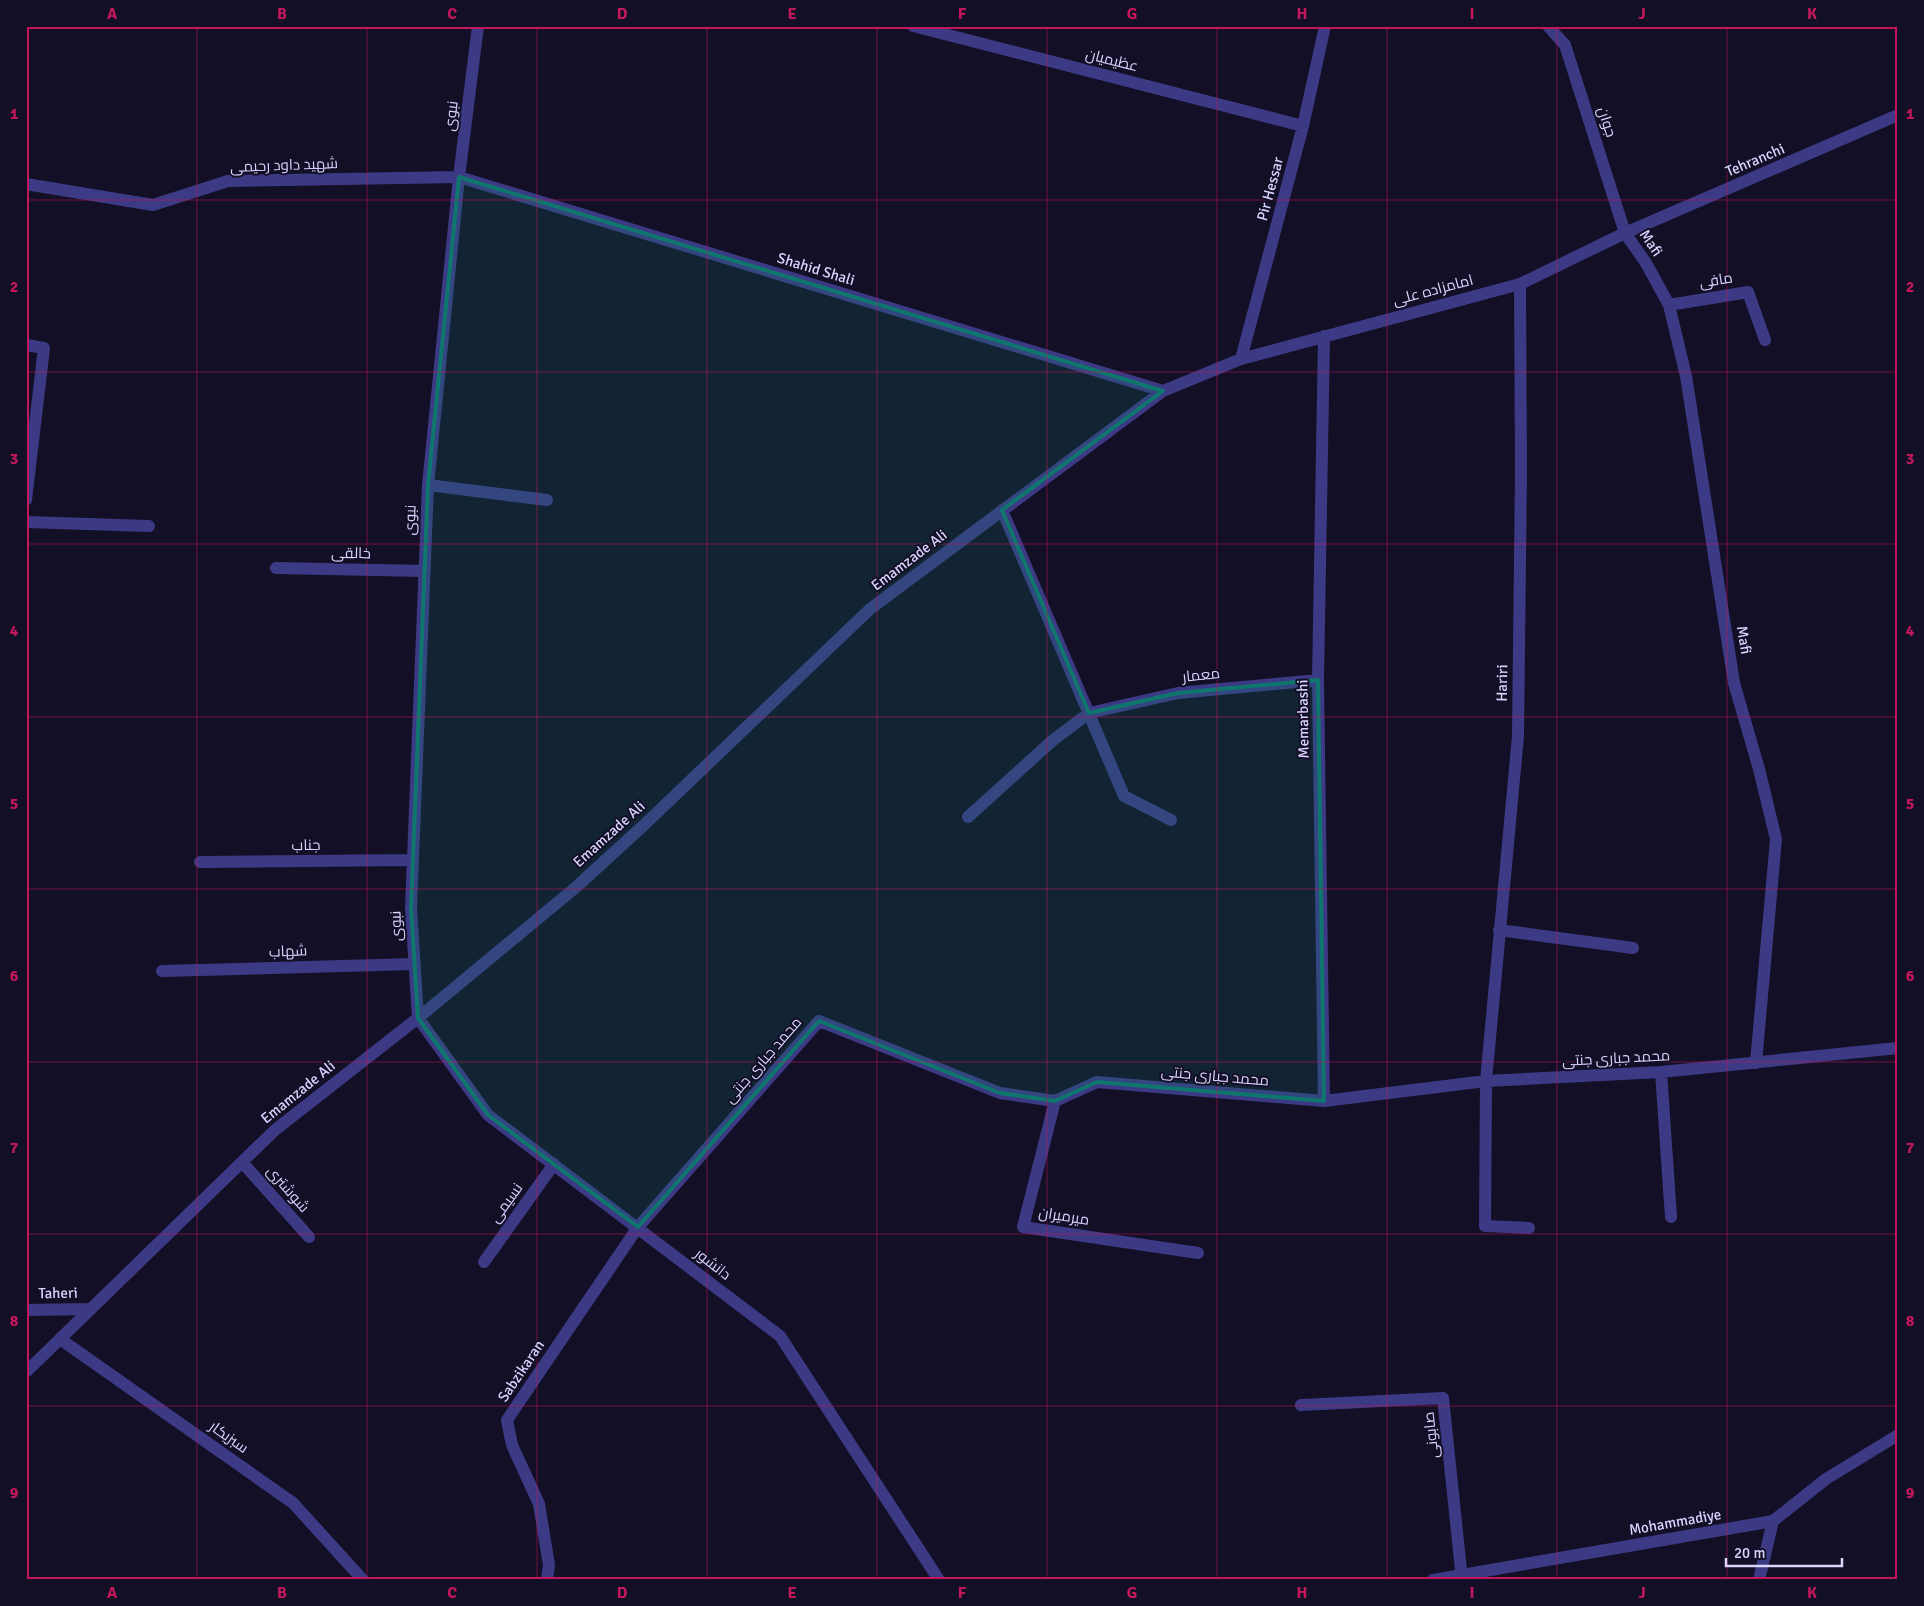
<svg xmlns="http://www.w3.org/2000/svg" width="1924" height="1606" font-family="Signika,Cairo,sans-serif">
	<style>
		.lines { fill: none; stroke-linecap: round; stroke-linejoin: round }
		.service { stroke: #3d3a85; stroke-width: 12 }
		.minor { stroke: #3d3a85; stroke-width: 12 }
		.tertiary { stroke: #3d3a85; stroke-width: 12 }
		.marked { fill: #0f766e; fill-opacity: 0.2; stroke: #0f766e; stroke-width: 4; stroke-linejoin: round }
		.grid { fill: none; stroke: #c2185b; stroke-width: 1; stroke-opacity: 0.55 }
		.labels { text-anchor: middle; stroke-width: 4; stroke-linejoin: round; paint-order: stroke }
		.street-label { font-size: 15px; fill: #d9d4ff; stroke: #130f26 }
		.neatline { fill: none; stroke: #c2185b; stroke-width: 2 }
		.grid-label { font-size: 16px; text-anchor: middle; font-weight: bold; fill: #c2185b }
	</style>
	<rect width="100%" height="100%" fill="#130f26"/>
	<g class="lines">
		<path class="service" d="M 26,345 L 44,348 L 26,500
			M 428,485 L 547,500
			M 26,522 L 149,526
			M 484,1262 L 554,1164
			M 60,1339 L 293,1503 L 363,1580
			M 547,1580 L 549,1565 L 539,1504 L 512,1445 L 507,1420 L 638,1227"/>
		<path class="minor" d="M 478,26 L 459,177 L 428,485 L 411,908 L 418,1018 L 488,1115 L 780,1336 L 939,1580
			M 913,26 L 1303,126
			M 1548,26 L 1565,45 L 1625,233 L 1646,263 L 1669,305 L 1686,376 L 1734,683 L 1759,769 L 1776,839 L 1756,1063
			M 26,184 L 153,205 L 228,181 L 459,177 L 1163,391
			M 1520,284 L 1521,471 L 1518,736 L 1486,1081 L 1485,1226 L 1529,1228
			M 1669,305 L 1748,292 L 1765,340
			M 1241,359 L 1303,126 L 1325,26
			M 1002,510 L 1124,796 L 1171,820
			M 276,568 L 425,571
			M 968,817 L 1052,741 L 1089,713 L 1178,693 L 1318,680
			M 200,862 L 412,860
			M 1499,930 L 1633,948
			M 162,971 L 414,964
			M 1661,1072 L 1671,1217
			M 1055,1101 L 1023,1227 L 1198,1253
			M 1324,1101 L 1318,680 L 1324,336
			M 242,1162 L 309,1237
			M 638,1227 L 819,1021 L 1000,1093 L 1055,1101 L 1097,1082 L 1324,1101 L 1486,1081 L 1661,1072 L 1898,1048
			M 26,1310 L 91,1309
			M 26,1372 L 275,1130 L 418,1018 L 575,888 L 644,825 L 870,609 L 1163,391 L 1241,359 L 1520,284 L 1625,233 L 1898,115
			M 1301,1405 L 1443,1398 L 1462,1580
			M 1759,1580 L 1773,1521"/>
		<path class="tertiary" d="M 1433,1580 L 1773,1521 L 1826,1479 L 1898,1435"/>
	</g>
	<path class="marked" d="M 459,177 L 1163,391 L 1002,510 L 1089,713 L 1178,693 L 1318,680 L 1324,1101 L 1097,1082 L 1055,1101 L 1000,1093 L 819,1021 L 638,1227 L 488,1115 L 418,1018 L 411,908 L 428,485 Z"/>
	<path class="grid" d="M 197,26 L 197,1580M 367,26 L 367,1580M 537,26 L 537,1580M 707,26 L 707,1580M 877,26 L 877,1580M 1047,26 L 1047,1580M 1217,26 L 1217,1580M 1387,26 L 1387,1580M 1557,26 L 1557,1580M 1727,26 L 1727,1580M 26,200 L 1898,200M 26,372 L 1898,372M 26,544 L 1898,544M 26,717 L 1898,717M 26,889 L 1898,889M 26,1062 L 1898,1062M 26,1234 L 1898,1234M 26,1406 L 1898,1406"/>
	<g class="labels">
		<g class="street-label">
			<text transform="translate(1112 60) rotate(14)" y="5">عظیمیان</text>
			<text transform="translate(451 116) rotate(-83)" y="5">نبوی</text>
			<text transform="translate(1607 122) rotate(72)" y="5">جوان</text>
			<text transform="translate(1755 160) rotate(-23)" y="5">Tehranchi</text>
			<text transform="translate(284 165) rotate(-2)" y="5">شهید داود رحیمی</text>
			<text transform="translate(1270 189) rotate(-75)" y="5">Pir Hessar</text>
			<text transform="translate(1651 243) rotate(56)" y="5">Mafi</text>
			<text transform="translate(816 269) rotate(17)" y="5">Shahid Shali</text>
			<text transform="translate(1716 280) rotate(-9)" y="5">مافی</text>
			<text transform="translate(1433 290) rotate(-15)" y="5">امامزاده علی</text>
			<text transform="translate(410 520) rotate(-88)" y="5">نبوی</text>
			<text transform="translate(351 553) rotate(1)" y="5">خالقی</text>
			<text transform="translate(909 560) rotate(-37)" y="5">Emamzade Ali</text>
			<text transform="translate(1744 640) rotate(81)" y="5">Mafi</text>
			<text transform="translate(1201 675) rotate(-6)" y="5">معمار</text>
			<text transform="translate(1502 683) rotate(-89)" y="5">Hariri</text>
			<text transform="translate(1303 719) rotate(-91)" y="5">Memarbashi</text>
			<text transform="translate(609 834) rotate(-42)" y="5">Emamzade Ali</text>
			<text transform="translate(306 845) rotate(-1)" y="5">جناب</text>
			<text transform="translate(396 926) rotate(-93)" y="5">نبوی</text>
			<text transform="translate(288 951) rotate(-2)" y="5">شهاب</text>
			<text transform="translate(1616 1058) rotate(-3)" y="5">محمد جباری جنتی</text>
			<text transform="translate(763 1060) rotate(-49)" y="5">محمد جباری جنتی</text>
			<text transform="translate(1215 1076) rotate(5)" y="5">محمد جباری جنتی</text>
			<text transform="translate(298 1092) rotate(-39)" y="5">Emamzade Ali</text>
			<text transform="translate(288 1189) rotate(49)" y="5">شوشتری</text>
			<text transform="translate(506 1203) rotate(-54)" y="5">نسیمی</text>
			<text transform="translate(1064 1216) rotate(9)" y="5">میرمیران</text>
			<text transform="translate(713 1264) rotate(38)" y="5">دانشور</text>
			<text transform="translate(58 1293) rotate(-1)" y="5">Taheri</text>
			<text transform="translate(521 1371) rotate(-56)" y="5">Sabzikaran</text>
			<text transform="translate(1431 1435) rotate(-96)" y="5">صابونی</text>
			<text transform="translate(229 1437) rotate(35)" y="5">سبزیکار</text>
			<text transform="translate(1675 1522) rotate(-10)" y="5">Mohammadiye</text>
		</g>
	</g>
	<rect width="1924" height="1606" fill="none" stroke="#130f26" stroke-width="55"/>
	<path d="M1726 1558v8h116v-8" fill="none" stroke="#d9d4ff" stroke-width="2.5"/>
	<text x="1734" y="1558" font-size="15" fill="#d9d4ff" stroke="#130f26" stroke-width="4" paint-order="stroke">20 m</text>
	<rect x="28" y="28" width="1868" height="1550" class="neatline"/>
	<g class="grid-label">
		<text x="112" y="19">A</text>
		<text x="282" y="19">B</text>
		<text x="452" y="19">C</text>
		<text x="622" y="19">D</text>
		<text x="792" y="19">E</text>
		<text x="962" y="19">F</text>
		<text x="1132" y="19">G</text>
		<text x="1302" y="19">H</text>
		<text x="1472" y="19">I</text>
		<text x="1642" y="19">J</text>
		<text x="1812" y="19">K</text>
		<text x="14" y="119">1</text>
		<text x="1910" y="119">1</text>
		<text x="14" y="292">2</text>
		<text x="1910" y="292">2</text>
		<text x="14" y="464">3</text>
		<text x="1910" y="464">3</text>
		<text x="14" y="636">4</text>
		<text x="1910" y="636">4</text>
		<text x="14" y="809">5</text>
		<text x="1910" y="809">5</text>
		<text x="14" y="981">6</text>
		<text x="1910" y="981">6</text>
		<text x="14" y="1153">7</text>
		<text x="1910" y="1153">7</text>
		<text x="14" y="1326">8</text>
		<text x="1910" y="1326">8</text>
		<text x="14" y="1498">9</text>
		<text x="1910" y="1498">9</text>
		<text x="112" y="1598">A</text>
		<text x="282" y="1598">B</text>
		<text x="452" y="1598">C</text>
		<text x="622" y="1598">D</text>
		<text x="792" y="1598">E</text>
		<text x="962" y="1598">F</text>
		<text x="1132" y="1598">G</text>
		<text x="1302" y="1598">H</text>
		<text x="1472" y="1598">I</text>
		<text x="1642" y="1598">J</text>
		<text x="1812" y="1598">K</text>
	</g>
</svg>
